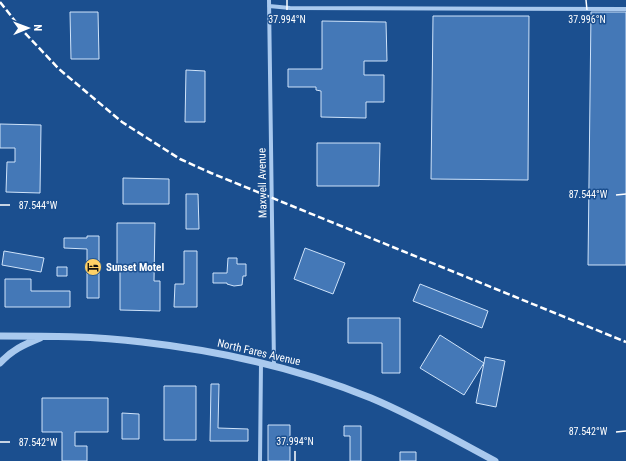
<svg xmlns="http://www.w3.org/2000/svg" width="626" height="461" font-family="'Roboto Condensed',sans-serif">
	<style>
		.building { fill: #4478b7; stroke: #cfe3fa }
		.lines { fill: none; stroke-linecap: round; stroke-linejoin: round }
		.minor { stroke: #a9c9ee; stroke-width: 4 }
		.tertiary { stroke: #a9c9ee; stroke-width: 7 }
		.rail { stroke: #fff; stroke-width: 2.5; stroke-dasharray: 7 3; stroke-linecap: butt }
		.ticks { fill: none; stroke: #fff; stroke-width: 1.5 }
		.labels { text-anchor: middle; stroke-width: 3; stroke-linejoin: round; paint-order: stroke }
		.street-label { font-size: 11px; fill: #fff; stroke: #1b4f8f }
		.poi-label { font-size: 11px; font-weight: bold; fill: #fff; stroke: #1b4f8f; text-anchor: start }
		.ticks-label { font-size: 10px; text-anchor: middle; fill: #fff; stroke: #1b4f8f; stroke-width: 3; stroke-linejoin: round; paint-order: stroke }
	</style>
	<rect width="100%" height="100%" fill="#1b4f8f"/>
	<path class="building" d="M 70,12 L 98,12 L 99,59 L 71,59 Z
		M 591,12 L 626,12 L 626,265 L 588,265 Z
		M 433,16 L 529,16 L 528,180 L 431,179 Z
		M 322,21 L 386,22 L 387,61 L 364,61 L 364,75 L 384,75 L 384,102 L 366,102 L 366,118 L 321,117 L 321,91 L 316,90 L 316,87 L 288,87 L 288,69 L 322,69 Z
		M 186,70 L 205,71 L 205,122 L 185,122 Z
		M 0,124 L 41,125 L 40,193 L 6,192 L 7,162 L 15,162 L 15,148 L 0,148 Z
		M 317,143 L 380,143 L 379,186 L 317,186 Z
		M 123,178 L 169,179 L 169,204 L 123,204 Z
		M 186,194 L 198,194 L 199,229 L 186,229 Z
		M 117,223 L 155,223 L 154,281 L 160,281 L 160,311 L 120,310 L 120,266 L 117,266 Z
		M 87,236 L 99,236 L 99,298 L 87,298 L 87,249 L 64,248 L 64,238 L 87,238 Z
		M 305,248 L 345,263 L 333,294 L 294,279 Z
		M 4,251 L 44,258 L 41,272 L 2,265 Z
		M 184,251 L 197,251 L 197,307 L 174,307 L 175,284 L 184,284 Z
		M 228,258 L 237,258 L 237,264 L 246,264 L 246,276 L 243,276 L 242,285 L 234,286 L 227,284 L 227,283 L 213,283 L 213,273 L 227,273 Z
		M 57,267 L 67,267 L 67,276 L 57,276 Z
		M 5,279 L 31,279 L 31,291 L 70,291 L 70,307 L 5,307 Z
		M 420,284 L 488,311 L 482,328 L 413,301 Z
		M 348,318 L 400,318 L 400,373 L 382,373 L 382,343 L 348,343 Z
		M 440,335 L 484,363 L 485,357 L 505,361 L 496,407 L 476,403 L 484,363 L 464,395 L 420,368 Z
		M 211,384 L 219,384 L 218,428 L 248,429 L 248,441 L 210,441 Z
		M 164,386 L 196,386 L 196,440 L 164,440 Z
		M 42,398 L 108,398 L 108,432 L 75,432 L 75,446 L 87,446 L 87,461 L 62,461 L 62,432 L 42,432 Z
		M 122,413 L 139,414 L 139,439 L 122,439 Z
		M 268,425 L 290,425 L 290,461 L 268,461 Z
		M 344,426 L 361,426 L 361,461 L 350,461 L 350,436 L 344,436 Z
		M 400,452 L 416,452 L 416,461 L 400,461 Z"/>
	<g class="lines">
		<path class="minor" d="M 269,0 L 274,365
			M 269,6 L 290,8 L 626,9
			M 260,461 L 261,363"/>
		<path class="tertiary" d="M 0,336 C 47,336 95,336 142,342 C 221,351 298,368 371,398 C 414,416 454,439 495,461
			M 0,363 C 12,350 23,345 40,338"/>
		<path class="rail" d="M 0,2 L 23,31 L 59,69 L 122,122 L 180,159 L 211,173 L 626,342"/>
	</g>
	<path class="ticks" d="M 287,0 L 287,10M 586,0 L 587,10M 616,195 L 626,194M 0,205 L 10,205M 616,432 L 626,431M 0,442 L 10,442M 295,451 L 295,461"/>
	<defs>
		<g id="hotel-disc" transform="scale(0.9)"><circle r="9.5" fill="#ffd166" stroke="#1b4f8f"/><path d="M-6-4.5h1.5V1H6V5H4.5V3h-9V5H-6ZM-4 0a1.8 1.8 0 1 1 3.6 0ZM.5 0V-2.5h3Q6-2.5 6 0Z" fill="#111"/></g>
	</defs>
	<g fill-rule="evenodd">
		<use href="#hotel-disc" x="93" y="267"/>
	</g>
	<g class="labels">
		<g class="street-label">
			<text transform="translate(262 183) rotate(-91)" y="4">Maxwell Avenue</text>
			<text transform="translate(259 352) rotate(13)" y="4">North Fares Avenue</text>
		</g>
		<g class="poi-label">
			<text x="106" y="271">Sunset Motel</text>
		</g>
	</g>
	<g class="ticks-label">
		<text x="287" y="23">37.994°N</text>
		<text x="587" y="23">37.996°N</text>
		<text x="588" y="198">87.544°W</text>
		<text x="38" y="209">87.544°W</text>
		<text x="588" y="435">87.542°W</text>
		<text x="295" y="445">37.994°N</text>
		<text x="38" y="446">87.542°W</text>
	</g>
	<g transform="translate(28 28) rotate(89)" stroke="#1b4f8f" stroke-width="3" paint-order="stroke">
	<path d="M0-3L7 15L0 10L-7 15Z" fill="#ffffff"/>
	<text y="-6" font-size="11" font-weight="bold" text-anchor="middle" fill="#ffffff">N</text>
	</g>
</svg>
